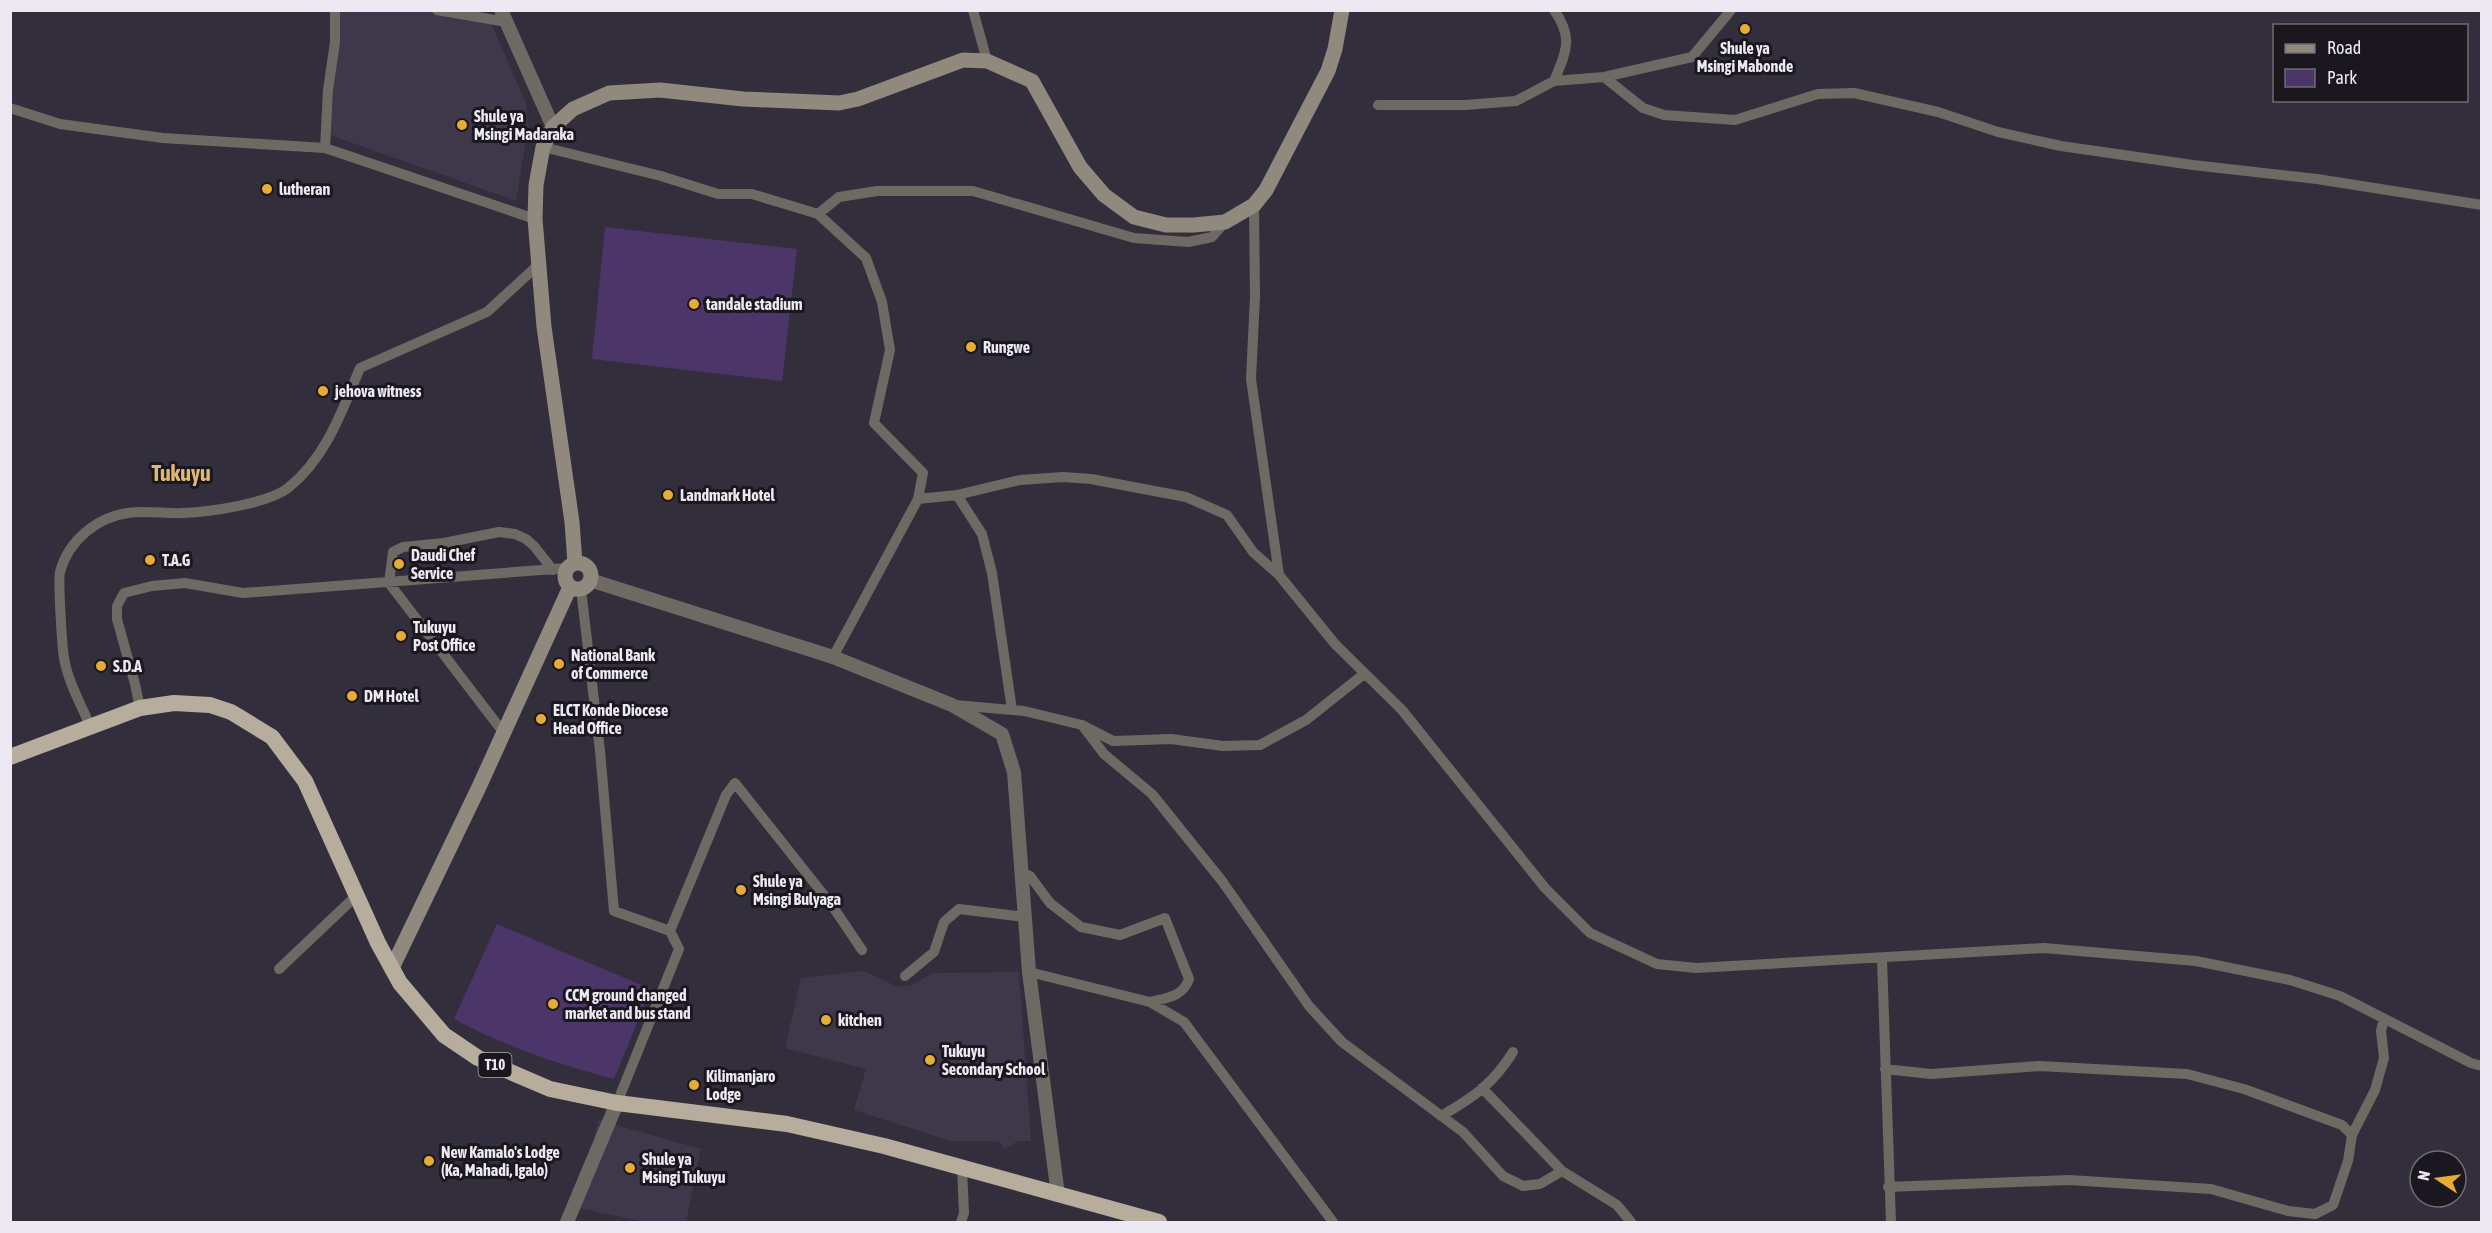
<svg xmlns="http://www.w3.org/2000/svg" width="2492" height="1233" font-family="'Asap Condensed',sans-serif">
	<style>
		.built { fill: #3f374a }
		.green { fill: #4b3569 }
		.lines { fill: none; stroke-linecap: round; stroke-linejoin: round }
		.minor { stroke: #6e6a63; stroke-width: 10 }
		.tertiary { stroke: #6e6a63; stroke-width: 14 }
		.secondary { stroke: #90897e; stroke-width: 15 }
		.trunk { stroke: #b6ad9c; stroke-width: 16 }
		.poi-dot { fill: #e6ac36; stroke: #1a171e; stroke-width: 2 }
		.labels { text-anchor: middle; stroke-width: 6; stroke-linejoin: round; paint-order: stroke }
		.shield { fill: #1a171e; stroke: #aeaab3; stroke-width: 1.5 }
		.shield-label { font-size: 15px; font-weight: bold; fill: #ede9f3 }
		.poi-label { font-size: 16px; font-weight: bold; fill: #ede9f3; stroke: #1a171e; text-anchor: start }
		.district-label { font-size: 22px; font-weight: bold; fill: #e0b871; stroke: #1a171e }
	</style>
	<rect width="100%" height="100%" fill="#332e3c"/>
	<path class="built" d="M 339,11 L 430,11 L 491,23 L 526,103 L 528,128 L 516,201 L 330,135 Z
		M 864,971 L 898,987 L 913,985 L 932,973 L 1019,972 L 1031,1141 L 1018,1141 L 1005,1149 L 998,1141 L 951,1141 L 854,1110 L 866,1069 L 785,1048 L 801,978 Z
		M 598,1120 L 701,1149 L 686,1222 L 645,1222 L 579,1208 Z"/>
	<path class="green" d="M 605,227 L 797,249 L 782,381 L 592,359 Z
		M 497,924 L 651,989 L 614,1079 C 555,1063 509,1048 454,1019 Z"/>
	<g class="lines">
		<path class="minor" d="M 437,10 L 507,22
			M 973,10 L 987,61
			M 1604,77 L 1643,108 L 1664,115 L 1735,120 L 1818,94 L 1854,93 L 1938,112 L 1998,132 L 2061,146 L 2193,165 L 2317,179 L 2482,205
			M 1554,81 C 1566,52 1574,38 1554,10
			M 1378,105 L 1465,105 L 1516,101 L 1554,81 L 1604,77 L 1692,57 L 1731,10
			M 10,108 L 60,124 L 163,138 L 325,148 L 535,219
			M 543,147 L 661,176 L 718,194 L 752,194 L 818,214 L 866,258 L 882,302 L 890,350 L 874,423 L 923,473 L 918,499 L 833,657
			M 325,148 L 328,90 L 335,42 L 335,10
			M 1254,205 L 1255,296 L 1251,379 L 1279,575
			M 818,214 L 839,197 L 877,191 L 973,191 L 1134,238 L 1188,242 L 1212,237 L 1225,222
			M 957,495 L 982,534 L 992,573 L 1012,710
			M 918,499 L 957,495 L 1020,480 L 1063,477 L 1091,479 L 1186,497 L 1227,515 L 1253,552 L 1279,575 L 1335,644 L 1402,710 L 1545,888 L 1590,933 L 1657,964 L 1696,968 L 2044,948 L 2196,961 L 2290,980 L 2340,996 L 2471,1063 L 2482,1066
			M 581,589 L 600,751 L 614,911 L 670,931 L 679,949 L 617,1103
			M 955,705 L 1024,711 L 1082,725 L 1113,741 L 1171,739 L 1223,746 L 1260,745 L 1306,720 L 1364,674
			M 140,708 L 135,684 L 117,619 L 117,606 L 124,593 L 152,586 L 185,583 L 243,593 L 567,568
			M 1082,725 L 1104,754 L 1152,794 L 1222,881 L 1309,1006 L 1342,1042 L 1463,1132 L 1503,1176 L 1523,1186 L 1540,1184 L 1562,1171
			M 90,726 C 81,704 68,682 64,658 C 62,646 58,582 60,572 C 68,541 97,517 128,513 C 146,510 165,514 183,513 C 209,512 267,504 288,488 C 326,458 342,411 360,368 L 487,312 L 537,266
			M 503,732 L 389,583 L 393,552 L 403,547 L 444,543 L 499,532 L 515,534 L 526,539 L 534,546 L 553,570
			M 1022,873 L 1030,876 L 1050,903 L 1081,927 L 1120,935 L 1165,918 L 1189,979 C 1183,997 1166,998 1150,1002
			M 670,931 L 726,795 L 735,783 L 831,904 L 862,950
			M 1882,959 L 1891,1222
			M 279,969 L 356,896
			M 1029,972 L 1150,1002 L 1184,1022 L 1333,1222
			M 905,976 L 934,952 L 944,922 L 959,909 L 1025,917
			M 1885,1069 L 1931,1074 L 2039,1066 L 2187,1074 L 2244,1089 L 2342,1125 L 2352,1135
			M 1482,1088 L 1562,1171 L 1617,1205 L 1631,1222
			M 1441,1116 C 1474,1097 1493,1084 1513,1052
			M 1888,1187 L 2069,1180 L 2211,1189 L 2288,1211 L 2315,1214 L 2333,1205 L 2348,1161 L 2352,1135 L 2375,1090 L 2384,1058 L 2381,1031 L 2384,1019
			M 961,1222 L 964,1213 L 962,1168"/>
		<path class="tertiary" d="M 501,10 L 553,127
			M 590,580 L 833,657 L 952,705 L 1002,734 L 1014,772 L 1029,972 L 1058,1195
			M 567,1222 L 617,1103"/>
		<path class="secondary" d="M565 576a13 13 0 1 1 26 0a13 13 0 1 1-26 0Z
			M 575,563 L 572,522 L 544,327 L 535,219 L 536,185 L 543,147 L 553,127 L 573,109 L 609,93 L 660,90 L 743,99 L 839,103 L 858,99 L 963,60 L 987,61 L 1032,81 L 1080,167 L 1104,195 L 1134,217 L 1166,225 L 1194,225 L 1225,222 L 1254,205 L 1266,190 L 1328,71 L 1335,49 L 1342,10
			M 392,968 L 479,787 L 570,587"/>
		<path class="trunk" d="M 10,757 L 140,708 L 174,703 L 210,705 L 231,712 L 272,737 L 305,781 L 378,943 L 400,983 L 444,1035 L 478,1058 L 550,1089 L 617,1103 L 787,1124 L 884,1146 L 1159,1222"/>
	</g>
	<g class="poi-dot">
		<circle cx="1745" cy="29" r="6"/>
		<circle cx="462" cy="125" r="6"/>
		<circle cx="267" cy="189" r="6"/>
		<circle cx="694" cy="304" r="6"/>
		<circle cx="971" cy="347" r="6"/>
		<circle cx="323" cy="391" r="6"/>
		<circle cx="668" cy="495" r="6"/>
		<circle cx="150" cy="560" r="6"/>
		<circle cx="399" cy="564" r="6"/>
		<circle cx="401" cy="636" r="6"/>
		<circle cx="559" cy="664" r="6"/>
		<circle cx="101" cy="666" r="6"/>
		<circle cx="352" cy="696" r="6"/>
		<circle cx="541" cy="719" r="6"/>
		<circle cx="741" cy="890" r="6"/>
		<circle cx="553" cy="1004" r="6"/>
		<circle cx="826" cy="1020" r="6"/>
		<circle cx="930" cy="1060" r="6"/>
		<circle cx="694" cy="1085" r="6"/>
		<circle cx="429" cy="1161" r="6"/>
		<circle cx="630" cy="1168" r="6"/>
	</g>
	<g class="labels">
		<rect class="shield" x="478.5" y="1053" width="33" height="24" rx="4.5"/>
		<g class="shield-label">
			<text x="495" y="1070">T10</text>
		</g>
		<g class="poi-label">
			<text x="1745" y="54" text-anchor="middle">Shule ya<tspan x="1745" dy="18">Msingi Mabonde</tspan></text>
			<text x="474" y="122">Shule ya<tspan x="474" dy="18">Msingi Madaraka</tspan></text>
			<text x="279" y="195">lutheran</text>
			<text x="706" y="310">tandale stadium</text>
			<text x="983" y="353">Rungwe</text>
			<text x="335" y="397">jehova witness</text>
			<text x="680" y="501">Landmark Hotel</text>
			<text x="411" y="561">Daudi Chef<tspan x="411" dy="18">Service</tspan></text>
			<text x="162" y="566">T.A.G</text>
			<text x="413" y="633">Tukuyu<tspan x="413" dy="18">Post Office</tspan></text>
			<text x="571" y="661">National Bank<tspan x="571" dy="18">of Commerce</tspan></text>
			<text x="113" y="672">S.D.A</text>
			<text x="364" y="702">DM Hotel</text>
			<text x="553" y="716">ELCT Konde Diocese<tspan x="553" dy="18">Head Office</tspan></text>
			<text x="753" y="887">Shule ya<tspan x="753" dy="18">Msingi Bulyaga</tspan></text>
			<text x="565" y="1001">CCM ground changed<tspan x="565" dy="18">market and bus stand</tspan></text>
			<text x="838" y="1026">kitchen</text>
			<text x="942" y="1057">Tukuyu<tspan x="942" dy="18">Secondary School</tspan></text>
			<text x="706" y="1082">Kilimanjaro<tspan x="706" dy="18">Lodge</tspan></text>
			<text x="441" y="1158">New Kamalo's Lodge<tspan x="441" dy="18">(Ka, Mahadi, Igalo)</tspan></text>
			<text x="642" y="1165">Shule ya<tspan x="642" dy="18">Msingi Tukuyu</tspan></text>
		</g>
		<g class="district-label">
			<text x="181" y="481">Tukuyu</text>
		</g>
	</g>
	<rect width="2492" height="1233" fill="none" stroke="#ede9f3" stroke-width="24"/>
	<rect x="2273" y="24" width="195" height="78" fill="#1a171e" stroke="#6e6b73" stroke-width="1.5"/>
	<rect x="2285" y="44" width="30" height="9" fill="#90897e" stroke="#6e6b73" stroke-width="1.5"/>
	<text x="2327" y="54" font-size="18" fill="#ede9f3">Road</text>
	<rect x="2285" y="69" width="30" height="18" fill="#4b3569" stroke="#6e6b73" stroke-width="1.5"/>
	<text x="2327" y="84" font-size="18" fill="#ede9f3">Park</text>
	<g transform="translate(2438 1179) rotate(283)"><circle r="28" fill="#1a171e" stroke="#6e6b73" stroke-width="1.5"/>
	<path d="M0-4.5L10 22L0 15L-10 22Z" fill="#e6ac36"/>
	<text y="-9" font-size="16" font-weight="bold" text-anchor="middle" fill="#ede9f3">N</text>
	</g>
</svg>
